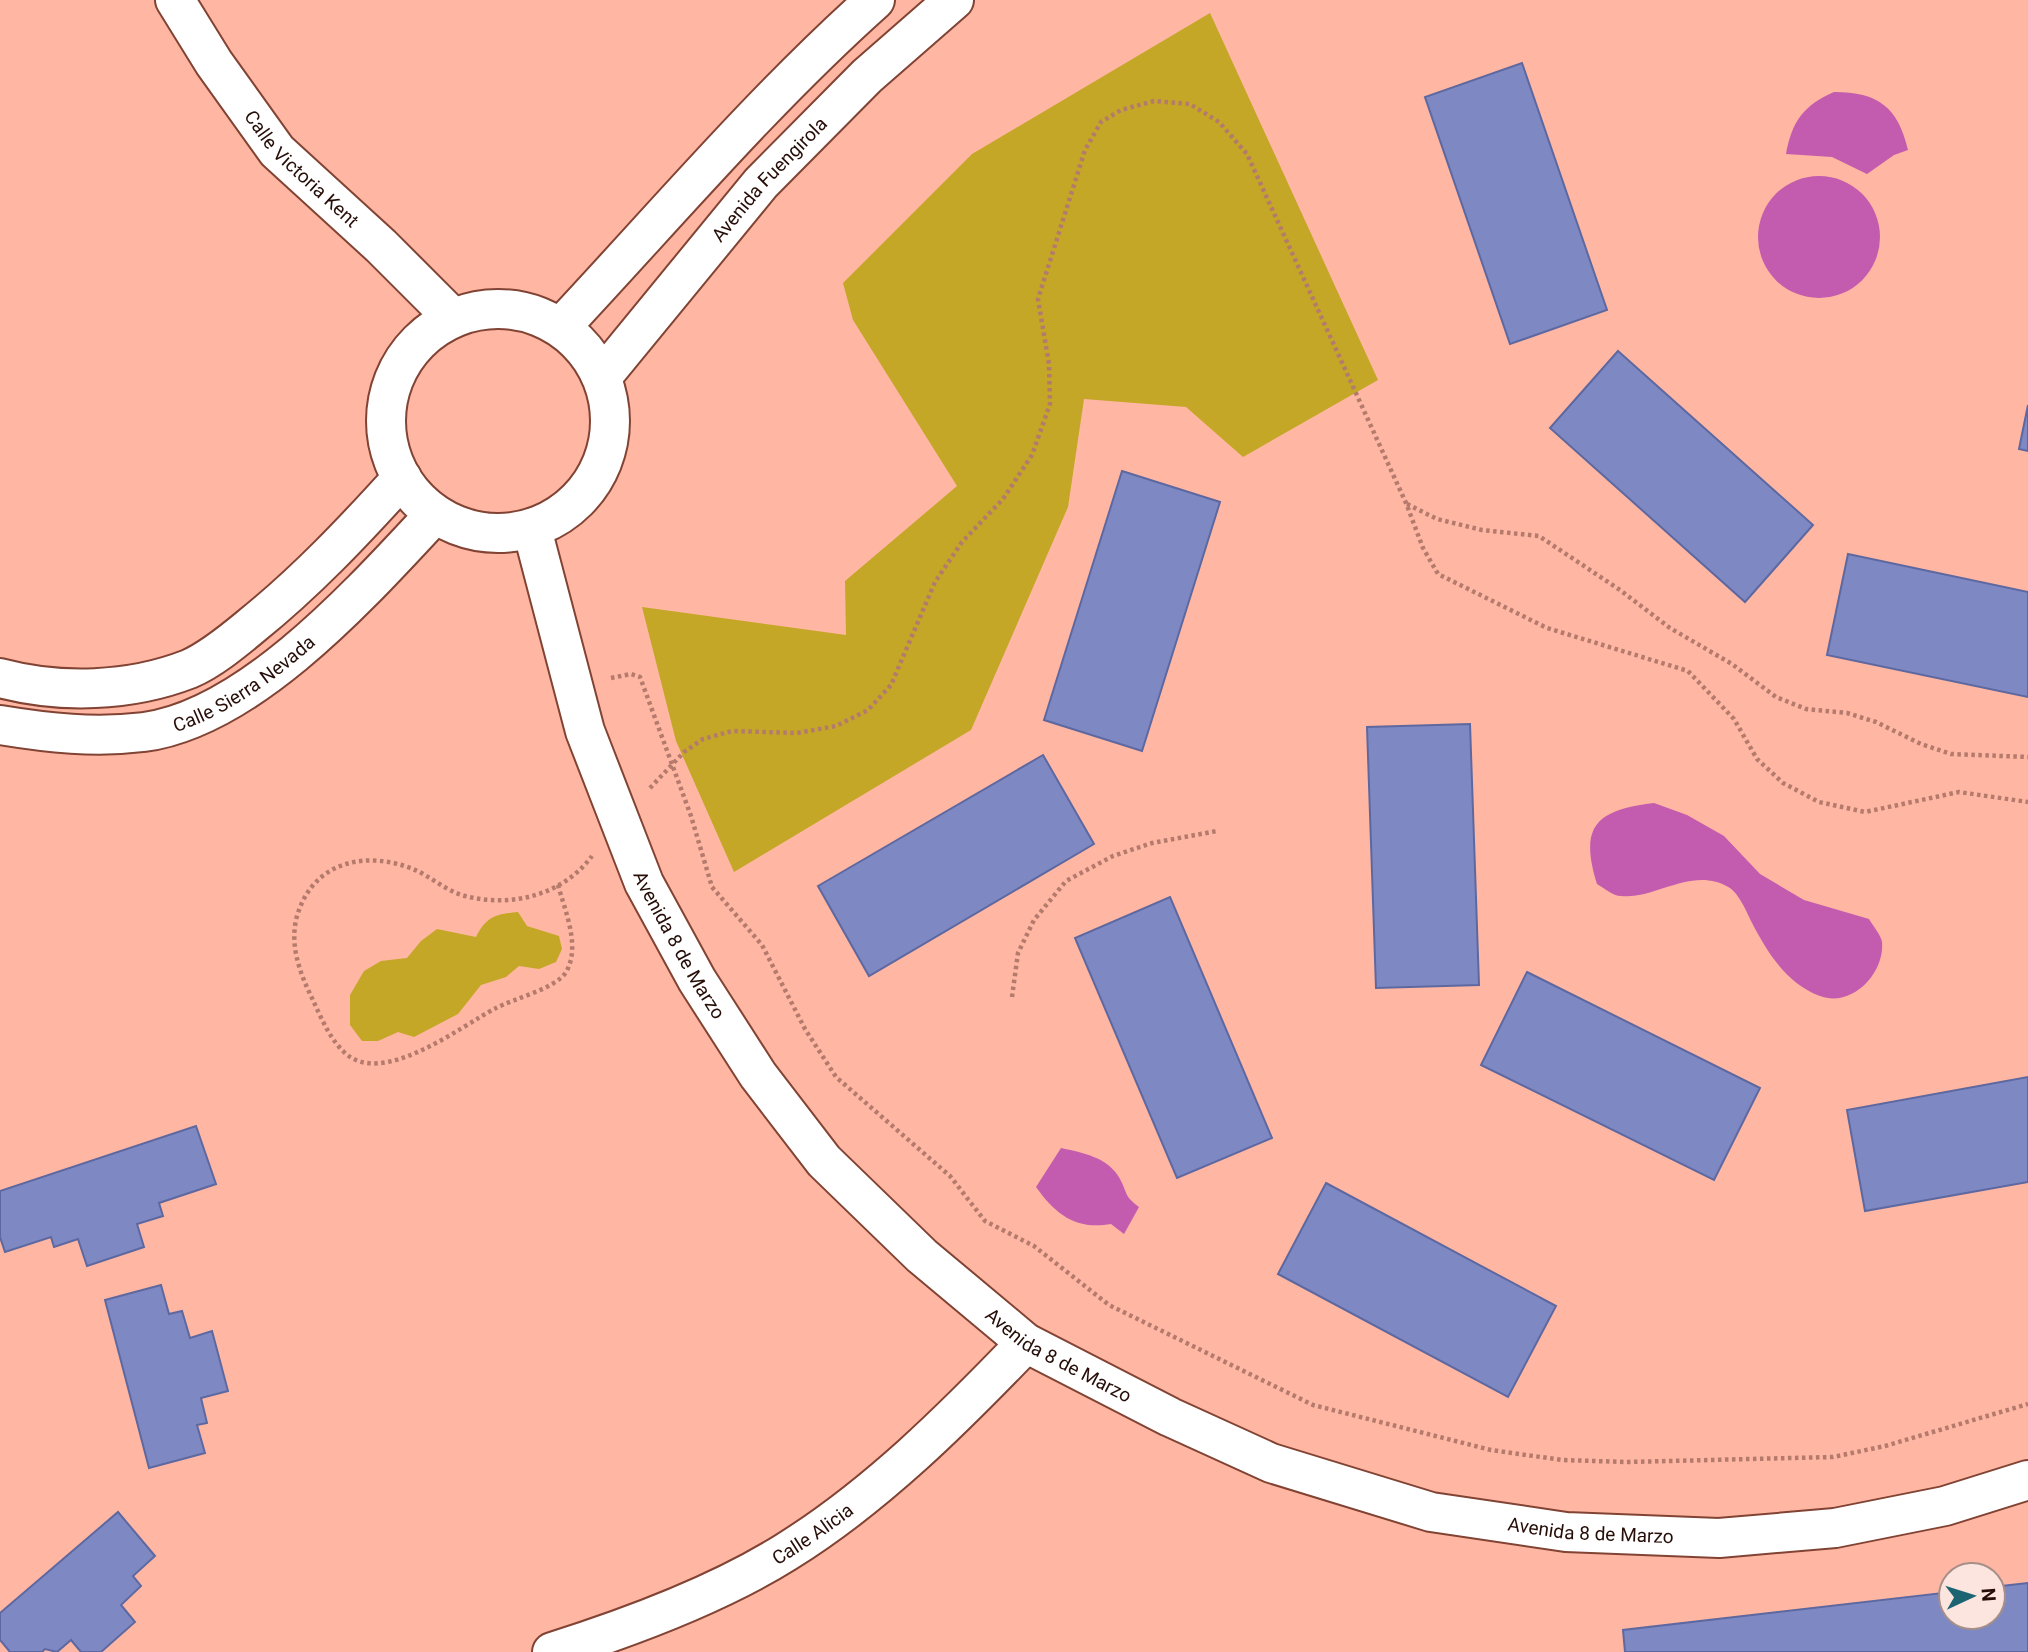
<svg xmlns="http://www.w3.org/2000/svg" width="2028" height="1652" font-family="Roboto,sans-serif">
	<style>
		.green { fill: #c4a727 }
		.water { fill: #c35bae }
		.building { fill: #7e89c4; stroke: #5e68a0; stroke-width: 2 }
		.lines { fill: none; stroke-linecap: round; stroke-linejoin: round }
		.minor-casing { stroke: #814333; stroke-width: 42 }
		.path { stroke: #b47b6d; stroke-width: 4.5; stroke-dasharray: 3.5 3.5; stroke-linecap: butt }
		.minor { stroke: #fff; stroke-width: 38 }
		.labels { text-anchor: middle; stroke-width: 7; stroke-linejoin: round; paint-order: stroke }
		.street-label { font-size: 19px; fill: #260d07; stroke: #fce5df }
	</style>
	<rect width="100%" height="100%" fill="#ffb6a3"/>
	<path class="green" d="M 1210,13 L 1378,380 L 1243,457 L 1186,407 L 1084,399 L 1068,507 L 971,730 L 734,872 L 676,741 L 642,607 L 846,635 L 845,581 L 957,486 L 853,320 L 843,283 L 972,154 Z
		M 518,912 L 527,926 L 559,936 L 562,949 L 556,962 L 539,969 L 519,966 L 506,977 L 481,985 L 458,1014 L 414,1037 L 398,1032 L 378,1041 L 362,1041 L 350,1025 L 350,995 L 364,971 L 381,961 L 407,958 L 421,941 L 437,929 L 476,937 C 486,917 496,914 518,912 Z"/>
	<path class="water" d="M 1834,92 C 1878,92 1898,107 1908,150 L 1894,155 L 1867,174 L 1832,157 L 1786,154 C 1792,121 1804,105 1834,92 Z
		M1758 237a61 61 0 1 1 122 0a61 61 0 1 1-122 0Z
		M 1654,803 L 1687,815 L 1724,836 L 1760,874 L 1804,900 L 1869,919 C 1873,926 1881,935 1882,942 C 1885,973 1852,1008 1820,996 C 1785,983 1766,950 1750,919 C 1746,910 1738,893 1730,888 C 1692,865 1656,900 1621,896 C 1613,896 1604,888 1597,884 C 1579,826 1596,810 1654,803 Z
		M 1061,1148 C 1083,1153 1108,1157 1120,1179 C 1128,1194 1124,1196 1139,1207 L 1124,1234 L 1111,1224 C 1076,1230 1056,1215 1036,1187 Z"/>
	<path class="building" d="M 1522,63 L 1607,310 L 1510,344 L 1425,97 Z
		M 1618,351 L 1813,525 L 1745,602 L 1550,428 Z
		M 2028,405 L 2028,451 L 2019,449 Z
		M 1122,471 L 1220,502 L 1142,751 L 1044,720 Z
		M 1848,554 L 2028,592 L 2028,697 L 1827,655 Z
		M 1470,724 L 1479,985 L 1376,988 L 1367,727 Z
		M 1043,755 L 1094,844 L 869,976 L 818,886 Z
		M 1170,897 L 1272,1138 L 1177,1178 L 1075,938 Z
		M 1527,972 L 1760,1088 L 1714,1180 L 1481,1065 Z
		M 2028,1077 L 2028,1182 L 1865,1211 L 1847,1110 Z
		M 196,1126 L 216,1184 L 159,1203 L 163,1216 L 137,1224 L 144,1247 L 87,1266 L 78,1239 L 54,1247 L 51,1237 L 5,1252 L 0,1237 L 0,1191 Z
		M 1326,1183 L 1556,1306 L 1508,1397 L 1278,1274 Z
		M 161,1285 L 169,1314 L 182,1311 L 190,1338 L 212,1331 L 228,1391 L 201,1398 L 207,1423 L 197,1425 L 205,1453 L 149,1468 L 105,1300 Z
		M 118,1512 L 155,1556 L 133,1576 L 141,1586 L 121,1605 L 135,1622 L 101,1652 L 81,1652 L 71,1640 L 57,1652 L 45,1649 L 42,1652 L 10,1652 L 0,1640 L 0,1613 Z
		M 2028,1583 L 2028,1652 L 1625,1652 L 1623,1630 L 1951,1592 L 1951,1617 L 1993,1617 L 1993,1587 Z"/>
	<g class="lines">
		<g class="minor-casing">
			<g id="minor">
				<path id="s1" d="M 175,0 L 214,63 L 277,151 L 381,246 L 452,317"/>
				<circle cx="498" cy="421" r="112"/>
				<path d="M 561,327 C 664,217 762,101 875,0"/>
				<path id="s2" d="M 602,377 L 761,183 L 867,76 L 954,0"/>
				<path id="s3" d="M 532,529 L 585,731 L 644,883 L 697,980 L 758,1075 L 824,1161 L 922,1256 L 1026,1343 L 1170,1417 L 1271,1463 L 1431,1512 L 1566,1532 L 1719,1538 L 1835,1528 L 1945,1506 L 2028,1480"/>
				<path d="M 0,678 C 60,694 130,692 189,669 C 210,660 232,642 250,627 C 306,582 354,531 402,478"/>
				<path id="s4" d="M 0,725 C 48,733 95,738 144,732 C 251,718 364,590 435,514"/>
				<path id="s5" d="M 552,1652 C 628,1628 719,1594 786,1552 C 876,1496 953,1419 1026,1343"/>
			</g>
		</g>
		<path class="path" d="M 1407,504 L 1437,519 L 1482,530 L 1539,536 L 1620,590 L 1670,628 L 1732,664 L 1776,697 L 1806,709 L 1847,713 L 1876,722 L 1921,744 L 1951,754 L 2028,757
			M 611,678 L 631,674 L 640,677 L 691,816 L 712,887 L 762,945 L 805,1029 L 836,1077 L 950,1176 L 985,1221 L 1034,1246 L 1109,1305 L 1313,1405 L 1491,1450 L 1562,1460 L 1627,1462 L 1833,1457 L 1885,1446 L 2028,1404
			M 650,788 L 684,752 L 703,739 L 732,731 L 797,733 L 836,726 L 868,710 L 891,685 L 935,582 L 962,542 L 1003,499 L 1032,455 L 1050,404 L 1049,364 L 1038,299 L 1085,150 L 1101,122 L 1121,110 L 1154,101 L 1190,104 L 1219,122 L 1247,154 L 1406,503 L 1423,548 L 1438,574 L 1547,628 L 1688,671 L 1734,719 L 1757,759 L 1783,783 L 1819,802 L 1865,812 L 1959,792 L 2028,802
			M 558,885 C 565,911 581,947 566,972 C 557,988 513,999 496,1008 C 461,1026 380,1090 343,1051 C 328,1036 320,1015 311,996 C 298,969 288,939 299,910 C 317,860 368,851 413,869 C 430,876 446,891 465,896 C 512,908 563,895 592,856
			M 1012,997 L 1018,953 L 1034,920 L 1066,881 L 1113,856 L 1152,843 L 1217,831"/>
		<use href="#minor" class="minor"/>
	</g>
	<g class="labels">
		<g class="street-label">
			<text dy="7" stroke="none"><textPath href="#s1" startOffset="212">Calle Victoria Kent</textPath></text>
			<text dy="7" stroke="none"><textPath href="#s2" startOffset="259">Avenida Fuengirola</textPath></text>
			<text dy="7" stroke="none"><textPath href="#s4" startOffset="257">Calle Sierra Nevada</textPath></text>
			<text dy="7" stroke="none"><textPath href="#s3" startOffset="443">Avenida 8 de Marzo</textPath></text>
			<text dy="7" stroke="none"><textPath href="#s3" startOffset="1010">Avenida 8 de Marzo</textPath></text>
			<text dy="7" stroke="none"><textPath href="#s3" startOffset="1577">Avenida 8 de Marzo</textPath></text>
			<text dy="7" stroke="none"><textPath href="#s5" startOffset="287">Calle Alicia</textPath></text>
		</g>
	</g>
	<g transform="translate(1972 1596) rotate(86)"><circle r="33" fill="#fce5df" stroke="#a68f89" stroke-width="2"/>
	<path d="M0-5L12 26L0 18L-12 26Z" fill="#1d6473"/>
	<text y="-10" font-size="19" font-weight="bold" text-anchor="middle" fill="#260d07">N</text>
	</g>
</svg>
